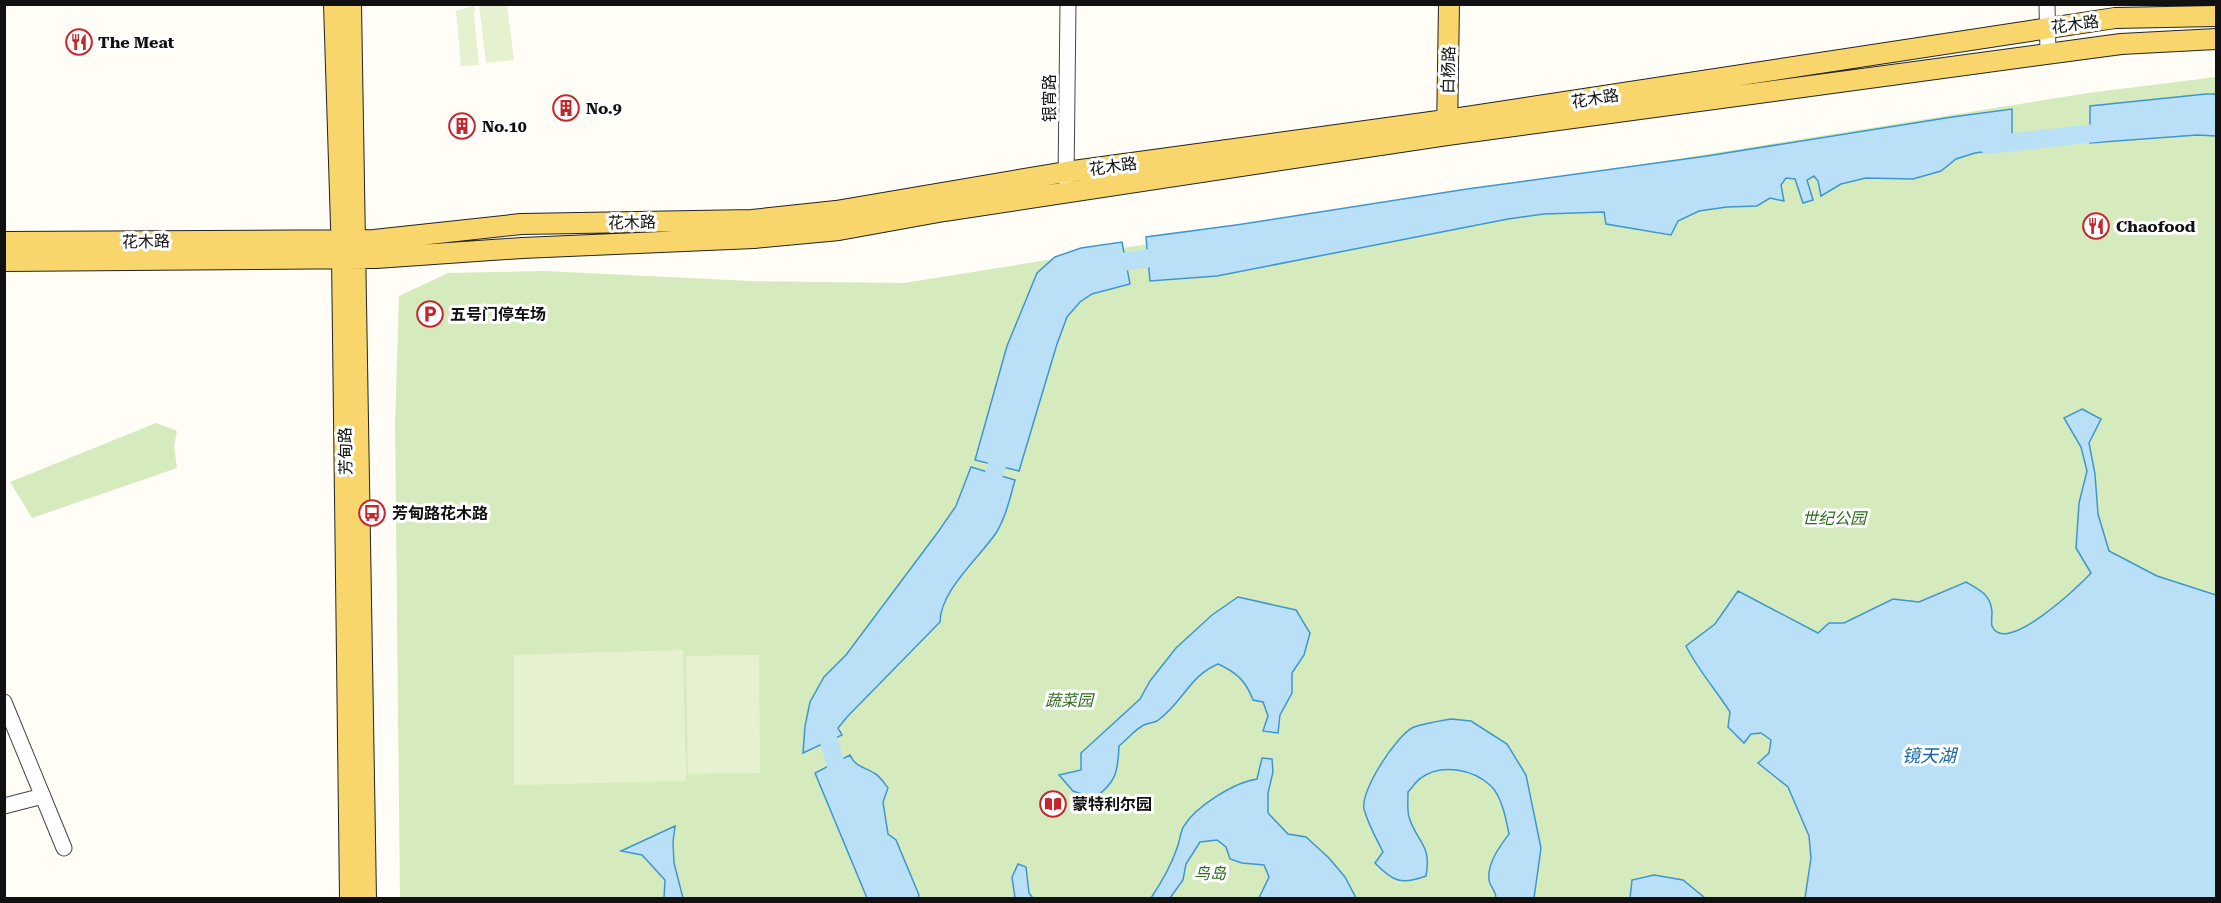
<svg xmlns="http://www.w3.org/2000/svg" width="2221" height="903" font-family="'Roboto Serif','Noto Sans SC',serif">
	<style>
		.green { fill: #d5ebbd }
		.pitch { fill: #e6f2cf }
		.water { fill: #b9e0f7; stroke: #3f96cf; stroke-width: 1.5 }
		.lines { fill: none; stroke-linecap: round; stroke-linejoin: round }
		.river { stroke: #b9e0f7; stroke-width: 18 }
		.minor-casing { stroke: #444; stroke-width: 17 }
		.major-casing { stroke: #222; stroke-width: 22 }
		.minor { stroke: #fff; stroke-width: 15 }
		.major { stroke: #f9d66b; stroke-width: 20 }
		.labels { text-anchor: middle; stroke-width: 6; stroke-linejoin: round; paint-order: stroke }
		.street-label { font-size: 16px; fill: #111; stroke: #fff }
		.poi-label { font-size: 16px; font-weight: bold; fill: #111; stroke: #fff; text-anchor: start }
		.park-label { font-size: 16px; font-style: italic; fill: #2f6b1f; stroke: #fff }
		.water-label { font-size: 18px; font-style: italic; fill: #1768a6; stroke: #fff }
	</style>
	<rect width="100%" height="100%" fill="#fffdf5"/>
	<path class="green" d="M 2216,77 L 2216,898 L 400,898 L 395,424 L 399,296 L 448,273 L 545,271 L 750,281 L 904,283 L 2088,93 Z
		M 156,423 L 177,431 L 174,446 L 177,468 L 32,518 L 10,482 Z"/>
	<path class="pitch" d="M 475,5 L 474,14 L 479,65 L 461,66 L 456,11 Z
		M 479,5 L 507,5 L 514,60 L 486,63 Z
		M 683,650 L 686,781 L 514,785 L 514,655 Z
		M 759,655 L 760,773 L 688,774 L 686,656 Z"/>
	<path class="water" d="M 2206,94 L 2216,94 L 2216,136 L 2197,135 L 2090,143 L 2090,106 Z
		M 2012,109 L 2012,148 L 1975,153 L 1956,159 L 1941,171 L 1913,179 L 1866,178 L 1841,184 L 1821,196 L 1818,181 L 1814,176 L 1807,180 L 1813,200 L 1803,203 L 1795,179 L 1786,178 L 1781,185 L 1784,201 L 1770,198 L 1757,206 L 1727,207 L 1699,211 L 1678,221 L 1671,235 L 1606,224 L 1604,212 L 1544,214 L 1508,219 L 1217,276 L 1150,281 L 1146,237 L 1236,225 L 1467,189 L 1707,156 L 1952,117 Z
		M 1122,242 L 1130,284 L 1092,294 L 1080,302 L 1067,317 L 1057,344 L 1019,471 L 975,460 L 1007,346 L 1037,273 L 1055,257 L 1081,248 Z
		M 2082,409 L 2101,419 L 2089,443 L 2095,474 L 2098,514 L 2109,551 L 2157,576 L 2216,595 L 2216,898 L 1805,898 L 1811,858 L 1809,836 L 1788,787 L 1758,763 L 1769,753 L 1771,740 L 1761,733 L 1751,734 L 1744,743 L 1728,727 L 1730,712 C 1716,690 1698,670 1686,646 L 1715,624 L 1738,591 L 1818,633 L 1829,623 L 1844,623 L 1893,599 L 1919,602 L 1966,582 C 1980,590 1991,595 1992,612 C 1992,616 1991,623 1992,626 C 2005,657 2080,585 2091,573 L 2076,548 L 2079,503 L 2087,471 L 2081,447 L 2064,418 Z
		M 971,467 L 1015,480 C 1010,498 1006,517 996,533 C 979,558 940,591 940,622 L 847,717 L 838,728 L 842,735 L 803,753 L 805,726 L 810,702 L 824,677 L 846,655 L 938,532 L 956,506 Z
		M 1238,597 L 1296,610 L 1310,633 L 1304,655 L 1292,673 L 1292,693 L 1280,715 L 1278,733 L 1263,731 L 1268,716 L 1263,702 L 1253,700 C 1246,681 1236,672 1218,664 C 1189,676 1182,704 1157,721 C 1153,723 1148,723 1144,725 C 1135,729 1127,740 1119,746 C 1118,772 1116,783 1094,798 L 1073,791 L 1059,775 L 1081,770 L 1081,753 L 1140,699 L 1150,681 L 1176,648 L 1212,615 Z
		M 1451,719 L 1471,721 L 1507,744 L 1526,775 L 1541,848 L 1534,898 L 1496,898 C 1496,891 1490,887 1489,880 C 1487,863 1500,846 1509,834 C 1506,819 1502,797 1491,786 C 1473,769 1441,763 1421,778 C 1416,781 1412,788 1408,792 C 1408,800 1407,810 1409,817 C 1417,843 1432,844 1426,876 C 1402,885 1393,882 1375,863 L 1383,852 C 1376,838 1368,824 1364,809 C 1360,791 1397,734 1414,727 C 1425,723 1439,721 1451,719 Z
		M 850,755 C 855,767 865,767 874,773 C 880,776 884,783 888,788 L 883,802 L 888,834 L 896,840 L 919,895 L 918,898 L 867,898 L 815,773 Z
		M 1262,758 L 1272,759 L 1273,772 L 1268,793 L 1268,813 L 1288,834 L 1306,837 L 1329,858 L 1345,877 L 1356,898 L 1259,898 L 1269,877 L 1264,865 L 1242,863 L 1230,859 L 1226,847 L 1217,840 L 1200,842 L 1186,864 L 1183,880 L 1170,898 L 1151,898 C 1161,883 1171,866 1177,848 C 1180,841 1180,832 1184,826 C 1196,806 1235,782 1257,779 Z
		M 675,826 L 673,842 L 674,863 L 683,898 L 664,898 L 665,880 L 642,855 L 621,851 Z
		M 1018,864 L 1026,867 L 1029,893 L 1033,898 L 1015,898 L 1012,877 Z
		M 1654,875 L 1683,880 L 1705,898 L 1630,898 L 1632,880 Z"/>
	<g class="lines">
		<path class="river" d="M 1988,145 L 2113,131
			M 1102,265 L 1170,255
			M 987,496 L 1004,442
			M 822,717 L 842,786"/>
		<g class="minor-casing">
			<path id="minor" d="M 2047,4 L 2048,54
				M 1066,180 L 1068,4
				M 4,702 L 64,848
				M 4,806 L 43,796"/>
		</g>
		<g class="major-casing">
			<path id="major" d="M 334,4 L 342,257 L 350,898
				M 351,4 L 366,898
				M 1447,132 L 1449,4
				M 4,242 L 374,240 L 521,224 L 752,220 L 836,211 L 1066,172 L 1460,118 L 2115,18 L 2216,16
				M 4,261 L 376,258 L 522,248 L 754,238 L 839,230 L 944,211 L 1447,135 L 2121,44 L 2216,39"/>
		</g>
		<use href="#minor" class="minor"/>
		<use href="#major" class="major"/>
	</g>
	<defs>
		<g id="restaurant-ring" transform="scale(1.35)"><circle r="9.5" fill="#fff" stroke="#c4262e" stroke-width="1.5"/><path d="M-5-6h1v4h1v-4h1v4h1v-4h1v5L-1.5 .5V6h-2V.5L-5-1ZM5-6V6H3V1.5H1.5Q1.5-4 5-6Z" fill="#c4262e"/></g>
		<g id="building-ring" transform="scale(1.35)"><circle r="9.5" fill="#fff" stroke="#c4262e" stroke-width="1.5"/><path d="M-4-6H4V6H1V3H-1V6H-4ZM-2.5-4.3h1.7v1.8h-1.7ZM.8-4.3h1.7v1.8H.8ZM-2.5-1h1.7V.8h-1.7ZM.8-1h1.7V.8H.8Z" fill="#c4262e"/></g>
		<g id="parking-ring" transform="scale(1.35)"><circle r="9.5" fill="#fff" stroke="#c4262e" stroke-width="1.5"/><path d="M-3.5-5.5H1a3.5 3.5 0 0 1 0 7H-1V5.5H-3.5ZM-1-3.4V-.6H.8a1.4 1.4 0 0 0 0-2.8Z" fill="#c4262e"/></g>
		<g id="bus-ring" transform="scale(1.35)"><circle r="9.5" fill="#fff" stroke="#c4262e" stroke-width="1.5"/><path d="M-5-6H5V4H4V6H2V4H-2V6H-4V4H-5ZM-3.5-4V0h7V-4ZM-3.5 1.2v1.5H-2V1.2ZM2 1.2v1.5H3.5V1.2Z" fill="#c4262e"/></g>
		<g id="library-ring" transform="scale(1.35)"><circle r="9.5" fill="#fff" stroke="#c4262e" stroke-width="1.5"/><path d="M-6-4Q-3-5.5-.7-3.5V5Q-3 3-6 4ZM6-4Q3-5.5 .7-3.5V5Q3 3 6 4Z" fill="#c4262e"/></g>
	</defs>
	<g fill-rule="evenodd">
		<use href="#restaurant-ring" x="79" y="42"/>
		<use href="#building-ring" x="566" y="108"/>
		<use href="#building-ring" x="462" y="126"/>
		<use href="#restaurant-ring" x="2096" y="226"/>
		<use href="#parking-ring" x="430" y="314"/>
		<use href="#bus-ring" x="372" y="513"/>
		<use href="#library-ring" x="1053" y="804"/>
	</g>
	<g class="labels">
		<g class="street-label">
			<text transform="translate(2075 24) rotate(-8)" y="6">花木路</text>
			<text transform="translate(1448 70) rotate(-89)" y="6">白杨路</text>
			<text transform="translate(1049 98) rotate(-90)" y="6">银宵路</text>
			<text transform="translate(1595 98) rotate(-9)" y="6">花木路</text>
			<text transform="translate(1113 166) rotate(-8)" y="6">花木路</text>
			<text transform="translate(632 222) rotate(-1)" y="6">花木路</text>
			<text transform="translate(146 241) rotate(-1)" y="6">花木路</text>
			<text transform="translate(345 451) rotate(-91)" y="6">芳甸路</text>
		</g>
		<g class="poi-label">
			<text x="98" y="48">The Meat</text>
			<text x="586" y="114">No.9</text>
			<text x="482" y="132">No.10</text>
			<text x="2116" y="232">Chaofood</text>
			<text x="450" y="320">五号门停车场</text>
			<text x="392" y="519">芳甸路花木路</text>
			<text x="1072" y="810">蒙特利尔园</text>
		</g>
		<g class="park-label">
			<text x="1834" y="524">世纪公园</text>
			<text x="1069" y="706">蔬菜园</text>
			<text x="1210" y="879">鸟岛</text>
		</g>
		<g class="water-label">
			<text x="1929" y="762">镜天湖</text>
		</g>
	</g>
	<rect width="2221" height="903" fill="none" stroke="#111111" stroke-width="12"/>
</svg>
